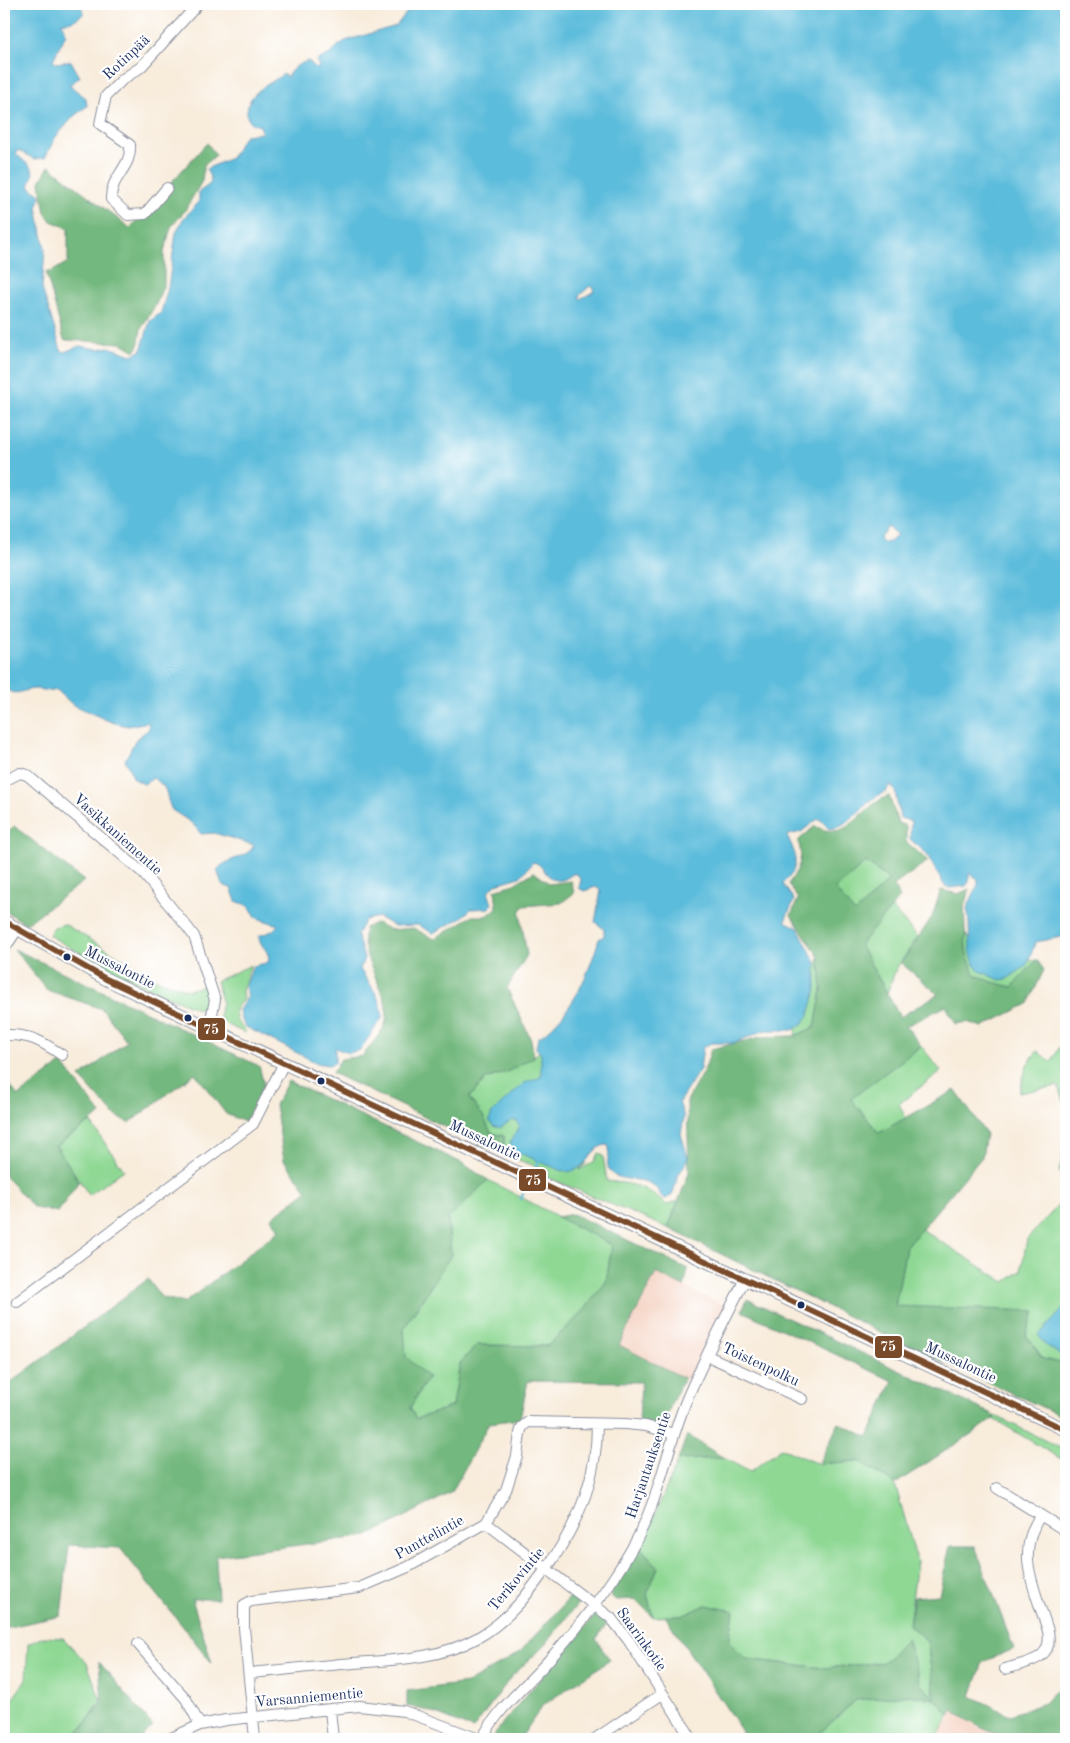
<svg xmlns="http://www.w3.org/2000/svg" width="1070" height="1743" font-family="'Old Standard TT',serif">
	<style>
		.built { fill: #f5d3c2 }
		.green { fill: #8fd894; stroke: #558479 }
		.forest { fill: #73b87e; stroke: #47746e; fill-rule: evenodd }
		.water { fill: #5cbcdb; stroke: #3c769c; fill-rule: evenodd }
		.lines { fill: none; stroke-linecap: round; stroke-linejoin: round }
		.stream { stroke: #5cbcdb; stroke-width: 2.5 }
		.minor-casing { stroke: #8a8e9c; stroke-width: 12 }
		.major-casing { stroke: #8a8e9c; stroke-width: 14 }
		.minor { stroke: #fff; stroke-width: 10 }
		.major { stroke: #fff; stroke-width: 12 }
		.bus-1-casing { stroke: #fff; stroke-width: 10 }
		.bus-1 { stroke: #7a4b2a; stroke-width: 6 }
		.bus-dot { fill: #1b2f5e; stroke: #fff; stroke-width: 2 }
		.labels { text-anchor: middle; stroke-width: 4.5; stroke-linejoin: round; paint-order: stroke }
		.street-label { font-size: 15px; fill: #1b2f5e; stroke: #fff }
		.line-badge { stroke: #fff; stroke-width: 2 }
		.badge-label { font-size: 14px; text-anchor: middle; font-weight: bold; fill: #fff }
	</style>
	<rect width="100%" height="100%" fill="#fff"/>
	<filter id="ink" filterUnits="userSpaceOnUse"><feTurbulence type="fractalNoise" baseFrequency=".02" numOctaves="2"/><feDisplacementMap in="SourceGraphic" scale="10" xChannelSelector="R" yChannelSelector="G"/><feConvolveMatrix kernelMatrix="1 2 1 2 8 2 1 2 1" color-interpolation-filters="sRGB"/></filter>
	<filter id="wash" filterUnits="userSpaceOnUse"><feTurbulence type="fractalNoise" baseFrequency=".0096" numOctaves="4" result="noise"/><feDisplacementMap in="SourceGraphic" scale="20" xChannelSelector="R" yChannelSelector="G"/><feGaussianBlur stdDeviation="1.12" result="paint"/><feColorMatrix in="noise" values="0 0 0 0 0 0 0 0 0 0 0 0 0 0 0 0 0 1.4 0 .05"/><feComposite in="paint" operator="in"/></filter>
	<g filter="url(#wash)">
		<rect width="100%" height="100%" fill="#f8ecdb"/>
		<path class="built" d="M 656,1273 L 727,1307 L 690,1381 L 619,1346 Z
			M 953,1710 L 976,1727 L 1005,1738 L 1029,1739 L 936,1739 Z"/>
		<path class="green" d="M 866,862 L 889,880 L 855,913 L 835,889 Z
			M 891,907 L 918,937 L 896,969 L 887,993 L 860,945 Z
			M 64,924 L 160,981 L 189,990 L 208,984 L 209,1000 L 207,1013 C 152,990 99,966 49,935 L 54,927 Z
			M 965,932 L 977,951 L 1019,962 L 1037,960 L 1012,987 L 992,982 L 974,974 L 966,951 Z
			M 819,957 L 822,990 L 815,1027 L 795,1036 L 800,1003 L 810,988 Z
			M 251,965 L 242,991 L 243,999 L 235,1010 L 236,1020 L 245,1030 L 245,1033 L 227,1025 L 219,1017 L 222,1001 L 216,981 Z
			M 1066,1036 L 1066,1105 L 1058,1086 L 1019,1093 L 1027,1065 L 1037,1051 L 1051,1062 Z
			M 921,1046 L 941,1071 L 899,1104 L 906,1118 L 879,1133 L 850,1099 Z
			M 543,1050 L 539,1153 L 586,1163 L 579,1170 L 594,1162 L 598,1153 L 603,1156 L 607,1181 C 635,1184 646,1186 666,1205 L 678,1201 L 668,1228 L 539,1174 L 541,1168 L 504,1155 L 504,1136 L 491,1133 L 483,1116 L 469,1098 L 486,1079 L 507,1072 Z
			M 90,1122 L 124,1170 L 89,1195 L 56,1146 Z
			M 1066,1141 L 1066,1184 L 1059,1171 Z
			M 488,1180 L 612,1245 L 606,1282 L 579,1316 L 547,1346 L 477,1345 L 460,1363 L 453,1406 L 416,1419 L 410,1408 L 382,1374 L 404,1328 L 451,1255 L 448,1219 L 466,1197 Z
			M 1066,1197 L 1066,1364 L 1043,1359 L 1026,1335 L 1035,1311 L 895,1307 L 906,1247 L 921,1229 L 1005,1282 L 1021,1271 L 1027,1239 Z
			M 994,1415 L 1066,1451 L 1066,1462 L 994,1419 Z
			M 781,1448 L 818,1464 L 859,1461 L 895,1484 L 917,1561 L 909,1625 L 927,1641 L 935,1698 L 950,1715 L 936,1739 L 813,1739 L 856,1700 L 907,1695 L 934,1698 L 921,1685 L 907,1639 L 885,1662 L 824,1668 L 746,1659 L 729,1642 L 734,1612 L 706,1605 L 682,1616 L 653,1617 L 647,1594 L 658,1567 L 641,1548 L 678,1460 L 724,1458 L 750,1472 Z
			M 43,1637 L 63,1638 L 87,1663 L 101,1701 C 86,1721 80,1739 53,1739 C 47,1739 43,1739 37,1737 L 35,1739 L 4,1739 L 4,1711 L 26,1680 L 28,1644 Z"/>
		<path class="forest" d="M 207,143 L 216,155 L 204,165 L 202,181 L 184,212 L 171,227 L 164,252 L 164,283 L 157,302 L 141,329 L 138,347 L 135,351 L 122,343 L 64,340 L 46,272 L 51,272 L 68,262 L 68,228 L 51,221 L 45,213 L 40,182 L 49,166 L 130,228 Z
			M 889,796 L 898,823 L 906,826 L 906,842 L 928,861 L 893,886 L 900,897 L 860,945 L 900,1017 L 938,994 L 901,963 L 932,917 L 941,890 L 958,894 L 969,889 L 964,906 L 966,951 L 974,974 L 992,982 L 1012,987 L 1037,960 L 1044,970 L 1028,1004 L 982,1027 L 967,1022 L 956,1024 L 946,1006 L 906,1026 L 921,1046 L 851,1099 L 879,1133 L 955,1090 L 986,1134 L 982,1157 L 906,1247 L 895,1306 L 1035,1311 L 1026,1335 L 1043,1359 L 1066,1364 L 1066,1418 L 898,1341 L 668,1228 L 689,1173 L 687,1101 L 706,1066 L 711,1049 L 761,1037 L 795,1036 L 815,1027 L 822,990 L 819,957 L 791,915 L 798,899 L 788,884 C 799,870 804,858 798,841 L 815,826 C 850,845 860,805 889,796 ZM 866,862 L 889,880 L 855,913 L 835,889 Z
			M 14,826 L 84,881 L 26,924 L 4,910 L 4,836 Z
			M 534,872 L 550,884 L 571,881 L 574,893 L 561,903 L 523,906 L 520,913 L 527,955 L 507,988 L 531,1040 L 534,1057 L 507,1072 L 486,1079 L 469,1098 L 483,1116 L 491,1133 L 504,1136 L 504,1155 L 332,1073 L 341,1059 L 363,1056 C 369,1046 384,1032 386,1021 C 393,993 357,961 365,928 L 376,923 L 391,930 L 413,928 L 434,939 L 472,916 L 486,916 L 497,908 L 495,890 L 514,884 Z
			M 14,949 L 259,1066 L 264,1085 L 245,1122 L 226,1114 L 195,1073 L 129,1123 L 113,1114 L 80,1077 L 127,1041 L 102,1009 L 47,990 Z
			M 62,1063 L 101,1114 L 56,1146 L 79,1181 L 58,1212 L 34,1208 L 4,1175 L 4,1078 L 18,1096 Z
			M 288,1081 L 462,1163 L 488,1180 L 448,1219 L 451,1255 L 404,1328 L 406,1357 L 428,1377 L 410,1408 L 416,1419 L 453,1406 L 460,1363 L 477,1345 L 547,1346 L 579,1316 L 606,1282 L 612,1245 L 557,1217 L 573,1214 L 688,1269 L 684,1287 L 656,1273 L 619,1345 L 684,1378 L 671,1404 L 664,1426 L 639,1422 L 641,1382 L 528,1381 L 520,1419 L 489,1423 L 452,1492 L 368,1536 L 216,1556 L 218,1599 L 192,1599 L 212,1663 L 120,1548 L 69,1545 L 61,1616 L 4,1628 L 4,1384 L 6,1386 L 148,1279 L 161,1297 L 184,1303 L 280,1230 L 271,1218 L 307,1191 L 284,1160 L 275,1105 Z
			M 747,1299 L 994,1415 L 994,1419 L 895,1484 L 859,1461 L 818,1464 L 839,1423 L 868,1437 L 893,1381 L 742,1311 Z
			M 687,1435 L 724,1458 L 678,1460 Z
			M 950,1546 L 975,1546 L 1014,1649 L 983,1662 L 971,1696 L 1010,1715 L 1044,1703 L 1063,1683 L 1066,1668 L 1066,1708 L 1060,1739 C 1010,1739 995,1740 953,1710 L 950,1715 L 935,1699 L 907,1695 L 856,1700 L 813,1739 L 747,1739 L 665,1616 L 682,1616 L 706,1605 L 734,1611 L 729,1642 L 746,1659 L 824,1668 L 885,1662 L 907,1638 L 921,1685 L 935,1698 L 927,1641 L 909,1625 L 914,1597 L 939,1595 Z
			M 641,1548 L 658,1567 L 647,1594 L 653,1617 L 635,1599 L 616,1600 L 610,1595 Z
			M 571,1596 L 580,1601 L 542,1648 L 511,1677 L 473,1729 L 429,1711 L 407,1706 L 407,1691 L 467,1683 L 519,1653 Z
			M 596,1614 L 607,1624 L 596,1639 L 610,1660 L 543,1705 L 520,1739 L 492,1739 L 504,1721 Z
			M 99,1662 L 153,1726 L 139,1739 L 64,1739 L 77,1734 L 102,1702 Z"/>
		<path class="water" d="M 4,4 L 89,4 L 80,5 L 84,13 C 77,19 71,23 62,22 L 66,34 L 53,60 L 55,63 L 71,61 L 80,77 L 69,85 L 86,98 L 87,106 L 74,116 L 55,138 L 45,158 L 34,159 L 18,150 L 16,154 L 32,168 L 33,175 L 29,186 L 41,196 L 37,207 L 45,249 L 42,288 L 61,350 L 64,352 L 80,346 L 98,349 L 109,347 L 132,355 L 141,351 L 150,321 L 161,313 L 168,288 L 176,233 L 183,219 L 199,202 L 199,192 L 210,184 L 211,179 L 206,169 L 231,158 L 245,135 L 262,133 L 260,126 L 251,123 L 247,117 C 245,91 269,86 283,74 L 287,77 C 292,68 299,63 309,61 L 316,69 L 319,66 L 316,61 L 332,53 L 337,47 L 345,41 L 396,26 L 407,12 L 420,4 L 1066,4 L 1066,936 L 1036,942 L 1026,966 L 1007,979 L 1000,980 L 978,970 C 965,952 972,927 967,908 L 978,885 L 978,879 L 969,873 L 969,882 L 966,886 L 949,888 L 944,885 L 926,853 L 910,839 L 911,821 L 900,818 L 895,791 L 890,784 L 886,792 C 865,798 853,826 829,829 L 821,820 L 818,819 L 801,832 L 788,835 L 787,837 C 794,847 799,863 791,875 C 788,878 785,880 783,884 L 794,900 L 785,921 L 798,928 L 816,963 L 816,990 L 809,1015 L 802,1024 L 793,1030 L 765,1030 L 734,1043 L 711,1043 L 703,1047 L 700,1069 L 679,1102 L 684,1117 L 681,1134 L 688,1158 L 677,1178 L 673,1194 L 666,1199 C 659,1197 659,1189 653,1185 C 640,1176 618,1183 610,1171 C 604,1162 612,1153 608,1145 C 589,1145 590,1171 565,1172 L 512,1150 L 510,1142 L 519,1127 L 517,1121 L 512,1120 L 500,1128 L 493,1126 L 489,1121 L 492,1113 L 524,1083 L 541,1077 L 541,1054 L 536,1048 L 538,1038 C 571,1016 588,976 599,939 L 604,936 L 604,929 L 595,922 L 601,890 L 596,887 L 584,891 L 579,888 L 581,880 L 576,873 C 570,874 568,879 562,880 C 546,883 545,864 533,862 L 520,877 L 496,884 L 488,892 L 492,904 L 489,908 L 471,909 L 461,918 L 433,933 L 418,925 L 394,926 L 378,917 L 365,920 L 357,935 L 364,958 L 360,969 C 368,983 384,1000 382,1018 L 360,1050 L 349,1053 L 335,1048 L 335,1063 L 328,1065 L 317,1063 L 246,1027 L 241,1020 L 239,1010 L 248,996 L 245,987 L 253,966 L 266,963 L 269,960 C 269,949 258,945 259,936 L 272,931 L 278,925 L 257,918 L 249,906 L 236,901 L 231,888 L 222,885 L 217,870 C 226,858 249,858 254,845 L 214,833 L 201,834 L 192,823 L 172,810 C 164,795 171,789 153,778 L 144,784 L 134,779 L 125,760 L 136,739 L 149,729 L 148,722 L 128,726 L 111,722 L 73,705 L 57,690 C 48,693 44,689 36,689 C 23,689 16,698 4,688 ZM 590,286 L 594,288 L 593,292 L 580,299 L 579,296 ZM 888,527 L 897,535 L 890,542 L 882,542 L 879,538 Z
			M 1066,1306 L 1066,1358 L 1044,1344 L 1039,1335 Z"/>
		<g class="lines">
			<path class="stream" d="M 533,1173 L 539,1161
				M 521,1199 L 523,1194"/>
		</g>
	</g>
	<g filter="url(#ink)">
		<g class="lines">
			<g class="minor-casing">
				<path id="minor" d="M 167,188 L 145,214 L 128,215 L 111,199 C 110,177 132,168 130,145 L 100,124 L 106,96 L 123,79 L 141,67 L 198,4
					M 4,781 L 20,773 L 27,775 L 142,872 L 188,928 L 194,936 L 215,1000 L 209,1028
					M 4,949 L 17,930
					M 4,1035 C 30,1034 41,1041 62,1055
					M 17,1302 L 253,1124 L 284,1063
					M 708,1356 L 802,1399
					M 997,1488 L 1066,1531
					M 486,1523 L 611,1618 L 629,1641 L 692,1739
					M 138,1644 L 186,1699 L 200,1725
					M 1005,1669 C 1026,1662 1054,1661 1048,1631 C 1036,1590 1014,1555 1040,1516
					M 249,1673 C 277,1671 304,1667 332,1665 C 379,1660 435,1662 477,1638 C 510,1620 532,1589 553,1559 C 581,1517 597,1475 597,1424
					M 330,1710 L 333,1739
					M 169,1739 L 200,1725 L 226,1720 L 359,1706 L 404,1711 L 479,1739
					M 255,1739 L 244,1628 L 244,1605 L 251,1601 L 359,1588 L 408,1567 L 486,1523 L 506,1490 L 517,1456 L 520,1433 L 522,1427 L 528,1422 L 625,1424 L 646,1426 L 674,1434
					M 482,1739 C 498,1708 524,1688 547,1662 C 578,1628 608,1590 631,1550 C 658,1504 666,1451 686,1401 C 703,1360 725,1319 745,1279
					M 595,1739 L 662,1694"/>
			</g>
			<g class="major-casing">
				<path id="major" d="M 4,921 L 106,979 L 209,1028 L 1066,1430"/>
			</g>
			<use href="#minor" class="minor"/>
			<use href="#major" class="major"/>
			<g class="bus-1-casing">
				<path id="bus-1" d="M 4,921 L 106,979 L 209,1028 L 1066,1430"/>
			</g>
			<use href="#bus-1" class="bus-1"/>
		</g>
	</g>
	<g class="bus-dot">
		<circle cx="67" cy="957" r="4.5"/>
		<circle cx="188" cy="1018" r="4.5"/>
		<circle cx="321" cy="1081" r="4.5"/>
		<circle cx="801" cy="1305" r="4.5"/>
	</g>
	<g class="labels">
		<g class="street-label">
			<text transform="translate(126 57) rotate(-43)" y="5">Rotinpää</text>
			<text transform="translate(118 834) rotate(42)" y="5">Vasikkaniementie</text>
			<text transform="translate(120 967) rotate(27)" y="5">Mussalontie</text>
			<text transform="translate(485 1140) rotate(25)" y="5">Mussalontie</text>
			<text transform="translate(961 1362) rotate(25)" y="5">Mussalontie</text>
			<text transform="translate(761 1364) rotate(25)" y="5">Toistenpolku</text>
			<text transform="translate(648 1465) rotate(-71)" y="5">Harjantauksentie</text>
			<text transform="translate(429 1537) rotate(-29)" y="5">Punttelintie</text>
			<text transform="translate(516 1579) rotate(-50)" y="5">Terikovintie</text>
			<text transform="translate(642 1639) rotate(54)" y="5">Saarinkotie</text>
			<text transform="translate(309 1697) rotate(-5)" y="5">Varsanniementie</text>
		</g>
	</g>
	<g class="line-badge">
		<rect x="197" y="1017" width="29" height="24" rx="5" fill="#7a4b2a"/>
		<rect x="518" y="1168" width="29" height="24" rx="5" fill="#7a4b2a"/>
		<rect x="874" y="1335" width="29" height="24" rx="5" fill="#7a4b2a"/>
	</g>
	<g class="badge-label">
		<text x="211" y="1034">75</text>
		<text x="533" y="1185">75</text>
		<text x="888" y="1351">75</text>
	</g>
	<rect width="1070" height="1743" fill="none" stroke="#fff" stroke-width="20"/>
</svg>
